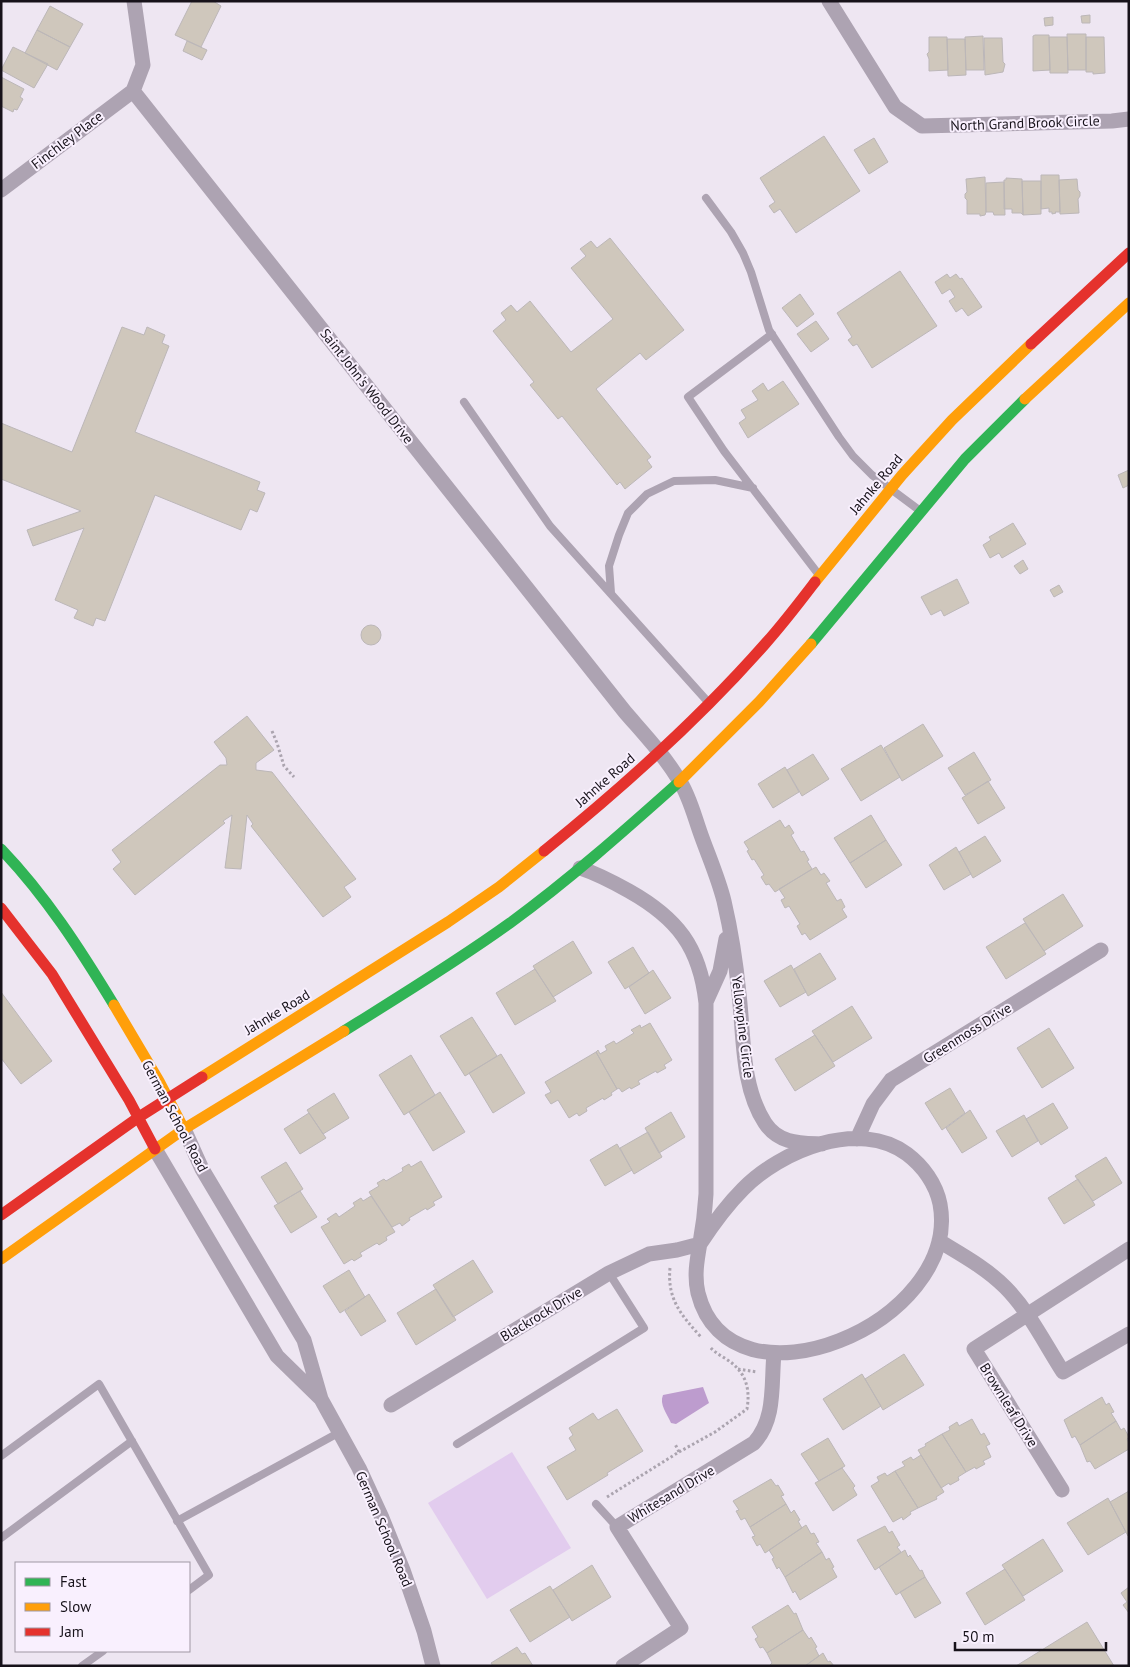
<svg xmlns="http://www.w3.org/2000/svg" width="1130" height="1667" font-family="'PT Sans',sans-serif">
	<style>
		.green { fill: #e2ccee }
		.water { fill: #bd9cce }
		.building { fill: #cfc7bc; stroke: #bcb7b8 }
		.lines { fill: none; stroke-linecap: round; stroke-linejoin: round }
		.path { stroke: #aba4af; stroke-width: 3; stroke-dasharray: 2.5 2.5; stroke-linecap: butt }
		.lane { stroke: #ada3b2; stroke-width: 8 }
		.street { stroke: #ada3b2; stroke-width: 15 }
		.fast { stroke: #30b455; stroke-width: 11 }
		.slow { stroke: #ff9f0a; stroke-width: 11 }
		.jam { stroke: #e5322d; stroke-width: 11 }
		.labels { text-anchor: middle; stroke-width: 4; stroke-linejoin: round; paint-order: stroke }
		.street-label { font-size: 14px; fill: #17121a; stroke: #f9f0fe }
	</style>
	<rect width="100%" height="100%" fill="#eee6f2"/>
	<path class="green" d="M 512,1452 L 571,1548 L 487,1599 L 428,1503 Z"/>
	<path class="water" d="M 703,1387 L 709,1403 L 676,1424 L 671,1423 C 667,1414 659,1404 663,1395 Z"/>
	<path class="building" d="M 192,1 L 213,1 L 221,6 L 201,47 L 175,35 Z
		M 50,6 L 83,24 L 70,47 L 37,30 Z
		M 1090,15 L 1090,23 L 1082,23 L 1081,16 Z
		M 1053,17 L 1053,25 L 1045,26 L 1044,18 Z
		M 37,30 L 70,47 L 57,70 L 25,53 Z
		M 1067,34 L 1086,34 L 1086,70 L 1068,70 Z
		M 1035,35 L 1049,35 L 1050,70 L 1033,71 L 1033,36 Z
		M 983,36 L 984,70 L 966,70 L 965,37 Z
		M 929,37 L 947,37 L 948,70 L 929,71 L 929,59 L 927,54 L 929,52 Z
		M 1049,37 L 1067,37 L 1068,73 L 1050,73 Z
		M 1086,37 L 1104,37 L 1105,73 L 1093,74 L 1093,72 L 1086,72 Z
		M 984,38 L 1002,38 L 1003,62 L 1005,64 L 1003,72 L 985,75 Z
		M 947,39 L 965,39 L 966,75 L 948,76 Z
		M 187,41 L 207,50 L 202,60 L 183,51 Z
		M 13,47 L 48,64 L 34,88 L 1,70 Z
		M 1,77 L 24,89 L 20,97 L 23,99 L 17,110 L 14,109 L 13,112 L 1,106 Z
		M 824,136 L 860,191 L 796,233 L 780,209 L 774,213 L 769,206 L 775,202 L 760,178 Z
		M 874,138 L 888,162 L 869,174 L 854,150 Z
		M 1041,175 L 1059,175 L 1060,212 L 1055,212 L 1056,213 L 1052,214 L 1052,212 L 1049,212 L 1049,208 L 1041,209 Z
		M 985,177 L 986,212 L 985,215 L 980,216 L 980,214 L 967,214 L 967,200 L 965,198 L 965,194 L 967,192 L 966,179 Z
		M 1006,178 L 1022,179 L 1023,215 L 1021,213 L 1012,213 L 1012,209 L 1004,209 L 1004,180 L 1006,180 Z
		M 1077,179 L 1078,190 L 1080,192 L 1080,196 L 1078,199 L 1079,213 L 1060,214 L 1059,180 Z
		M 1022,181 L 1041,181 L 1041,214 L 1023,215 Z
		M 1004,182 L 1005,215 L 994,215 L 993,212 L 986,212 L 986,183 Z
		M 610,238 L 684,330 L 646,360 L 640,353 L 596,389 L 651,457 L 647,460 L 652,467 L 625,489 L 620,482 L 617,485 L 562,416 L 558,419 L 530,385 L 534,382 L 493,331 L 506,320 L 501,313 L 511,305 L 517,312 L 530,301 L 571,352 L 613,319 L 571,268 L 586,256 L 580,249 L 591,241 L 597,248 Z
		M 900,271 L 937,326 L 872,368 L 857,344 L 853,346 L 848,340 L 852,337 L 837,313 Z
		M 947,274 L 950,278 L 956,274 L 960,279 L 962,278 L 982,307 L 968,316 L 962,308 L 956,312 L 949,301 L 955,297 L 950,289 L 942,294 L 935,282 Z
		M 800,294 L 814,314 L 797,327 L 782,308 Z
		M 816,321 L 829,339 L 811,352 L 797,334 Z
		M 122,327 L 144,335 L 147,327 L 165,335 L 162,343 L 169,346 L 135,432 L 260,482 L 257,490 L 265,493 L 257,512 L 250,509 L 241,530 L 155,495 L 105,621 L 96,618 L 93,626 L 74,618 L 78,610 L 55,600 L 84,528 L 33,546 L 27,530 L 81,511 L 1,479 L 1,423 L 72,452 Z
		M 783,381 L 799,404 L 748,438 L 739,423 L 746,418 L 741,410 L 758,400 L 752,391 L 763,383 L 768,391 Z
		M 1129,470 L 1129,485 L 1123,488 L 1118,475 Z
		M 1013,523 L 1026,544 L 1002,558 L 999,553 L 990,558 L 983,545 L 991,540 L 989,537 Z
		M 1023,560 L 1028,569 L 1020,574 L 1014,566 Z
		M 957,579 L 969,603 L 944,616 L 941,610 L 931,615 L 921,597 Z
		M 1059,585 L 1063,592 L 1054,597 L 1050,590 Z
		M361 635a10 10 0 1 1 20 0a10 10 0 1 1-20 0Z
		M 247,716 L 274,750 L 256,763 L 256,770 L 272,772 L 356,879 L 344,887 L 351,897 L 323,917 L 251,826 L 253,824 L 247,815 L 241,869 L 225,868 L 232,815 L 223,821 L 225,823 L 135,895 L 113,869 L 121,862 L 112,850 L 220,765 L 227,765 L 226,758 L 214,742 Z
		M 923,724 L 943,756 L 902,781 L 884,748 Z
		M 881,745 L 900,777 L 861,801 L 841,769 Z
		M 974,752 L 991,780 L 965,795 L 948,768 Z
		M 813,754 L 829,779 L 802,796 L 787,770 Z
		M 785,767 L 799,792 L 773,808 L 758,784 Z
		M 988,781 L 1005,808 L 978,824 L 962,798 Z
		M 871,815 L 886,840 L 850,863 L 834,838 Z
		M 780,820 L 785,828 L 789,825 L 794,833 L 791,835 L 801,852 L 804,851 L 809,860 L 807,861 L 812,869 L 775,892 L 769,884 L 766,885 L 761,877 L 764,875 L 754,859 L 752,860 L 747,851 L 749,850 L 744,842 Z
		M 985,836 L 1001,861 L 973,878 L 959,852 Z
		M 886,840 L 902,865 L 866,888 L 850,863 Z
		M 956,847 L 971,874 L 944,890 L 929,865 Z
		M 816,867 L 821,875 L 824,873 L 830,881 L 826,883 L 837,901 L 841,899 L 845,907 L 842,909 L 847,917 L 810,940 L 805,933 L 802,935 L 797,926 L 800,924 L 789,906 L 785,908 L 781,900 L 785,898 L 779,889 Z
		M 1063,894 L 1083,926 L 1044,951 L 1023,919 Z
		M 1025,923 L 1046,954 L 1006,979 L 986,947 Z
		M 573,941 L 592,973 L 553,997 L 533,966 Z
		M 633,947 L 649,973 L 625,989 L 608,962 Z
		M 820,953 L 836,979 L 808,996 L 794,969 Z
		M 791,965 L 806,992 L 780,1007 L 764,981 Z
		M 535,969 L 556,1001 L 515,1025 L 496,993 Z
		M 653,970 L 671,998 L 645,1014 L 629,987 Z
		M 1,992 L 52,1061 L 21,1084 L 1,1058 Z
		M 852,1006 L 872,1038 L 833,1062 L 812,1031 Z
		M 472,1017 L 497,1056 L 465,1076 L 440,1036 Z
		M 650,1023 L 672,1060 L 664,1065 L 666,1068 L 657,1073 L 656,1071 L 638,1081 L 640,1084 L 631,1089 L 630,1087 L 622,1092 L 619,1088 L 617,1089 L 596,1052 L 598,1050 L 600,1054 L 607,1050 L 605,1046 L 614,1041 L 616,1044 L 634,1033 L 631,1030 L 640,1025 L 641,1028 Z
		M 1049,1028 L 1074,1068 L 1042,1088 L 1017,1048 Z
		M 815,1035 L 835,1066 L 795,1091 L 775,1059 Z
		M 596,1052 L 617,1089 L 611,1093 L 612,1095 L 604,1100 L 603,1098 L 586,1108 L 587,1111 L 579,1116 L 577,1113 L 569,1118 L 558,1100 L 551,1104 L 545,1095 L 551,1092 L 545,1082 Z
		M 501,1054 L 525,1093 L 493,1113 L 469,1073 Z
		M 411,1055 L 435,1095 L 404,1115 L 379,1075 Z
		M 950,1088 L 965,1113 L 942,1130 L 925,1103 Z
		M 440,1092 L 465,1132 L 433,1151 L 409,1112 Z
		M 334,1093 L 349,1118 L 323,1134 L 307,1110 Z
		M 1053,1103 L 1068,1128 L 1041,1145 L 1026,1119 Z
		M 970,1110 L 987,1138 L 962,1153 L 946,1128 Z
		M 671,1112 L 685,1137 L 659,1153 L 645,1128 Z
		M 309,1113 L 326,1138 L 300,1154 L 284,1129 Z
		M 1024,1115 L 1038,1141 L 1012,1157 L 996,1131 Z
		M 648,1132 L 662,1157 L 634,1174 L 620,1148 Z
		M 617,1144 L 632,1170 L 605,1186 L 590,1160 Z
		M 1106,1157 L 1122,1183 L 1093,1201 L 1075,1176 Z
		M 421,1161 L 442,1197 L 433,1202 L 435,1205 L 427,1210 L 426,1208 L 409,1218 L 410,1220 L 402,1226 L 400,1223 L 392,1227 L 369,1192 L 379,1186 L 377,1183 L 384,1179 L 386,1181 L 403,1171 L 402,1168 L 409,1164 L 411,1167 Z
		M 286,1162 L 303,1189 L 278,1204 L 261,1177 Z
		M 1078,1179 L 1095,1205 L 1064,1224 L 1048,1198 Z
		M 300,1191 L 317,1217 L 291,1233 L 274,1206 Z
		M 371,1196 L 395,1232 L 386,1237 L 387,1240 L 379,1245 L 377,1243 L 360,1253 L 362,1256 L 354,1261 L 352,1259 L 344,1264 L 321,1227 L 330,1222 L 327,1219 L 336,1213 L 339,1217 L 355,1206 L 353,1203 L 361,1198 L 363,1201 Z
		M 473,1260 L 493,1292 L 453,1317 L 433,1285 Z
		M 349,1270 L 365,1297 L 340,1313 L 323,1286 Z
		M 436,1289 L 456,1320 L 416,1345 L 397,1313 Z
		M 369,1294 L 386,1321 L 361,1336 L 345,1311 Z
		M 904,1354 L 924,1385 L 883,1410 L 865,1379 Z
		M 862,1374 L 881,1406 L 843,1430 L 823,1399 Z
		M 1102,1397 L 1106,1405 L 1109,1403 L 1114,1412 L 1111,1413 L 1116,1421 L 1080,1445 L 1075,1436 L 1072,1438 L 1064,1420 Z
		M 617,1409 L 643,1451 L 607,1473 L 608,1475 L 567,1500 L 547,1467 L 576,1450 L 569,1438 L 573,1435 L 569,1428 L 593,1413 L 598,1420 Z
		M 972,1419 L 981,1435 L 984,1433 L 990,1444 L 986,1446 L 991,1457 L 983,1461 L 985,1464 L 976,1469 L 975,1467 L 966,1472 L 942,1434 L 950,1430 L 949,1427 L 957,1422 L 959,1426 Z
		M 1116,1421 L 1121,1430 L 1124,1428 L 1129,1437 L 1127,1439 L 1129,1443 L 1129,1449 L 1095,1469 L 1090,1461 L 1087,1462 L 1080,1445 Z
		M 942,1434 L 966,1472 L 958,1477 L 959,1480 L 950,1485 L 949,1483 L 941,1488 L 918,1450 L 926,1446 L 925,1444 Z
		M 828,1438 L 845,1466 L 819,1481 L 801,1454 Z
		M 921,1455 L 944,1492 L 936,1497 L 937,1499 L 918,1508 L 895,1471 L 905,1466 L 902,1462 L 911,1457 L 913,1460 Z
		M 842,1468 L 855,1486 L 853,1488 L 857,1495 L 833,1511 L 815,1483 Z
		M 895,1471 L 918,1508 L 910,1512 L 911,1514 L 903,1520 L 902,1517 L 893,1522 L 871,1486 L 879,1481 L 877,1477 L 885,1473 L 887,1476 Z
		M 771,1479 L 776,1486 L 778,1485 L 784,1495 L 781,1496 L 786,1504 L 750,1527 L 745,1518 L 741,1520 L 736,1511 L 739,1510 L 733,1501 Z
		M 1129,1491 L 1129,1535 L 1128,1536 L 1110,1502 Z
		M 1108,1498 L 1126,1532 L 1088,1555 L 1067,1523 Z
		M 786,1504 L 791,1513 L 794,1510 L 800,1520 L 798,1521 L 802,1528 L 765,1553 L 760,1544 L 757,1546 L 752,1537 L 755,1536 L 750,1527 Z
		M 806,1525 L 811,1534 L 814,1533 L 819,1542 L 816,1543 L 822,1552 L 785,1577 L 779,1567 L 777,1569 L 772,1559 L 774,1558 L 769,1550 Z
		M 885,1526 L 889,1533 L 892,1531 L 900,1545 L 897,1547 L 901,1552 L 875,1570 L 857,1540 Z
		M 1043,1539 L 1063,1571 L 1023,1596 L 1002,1565 Z
		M 905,1550 L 908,1557 L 910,1555 L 920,1571 L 922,1570 L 925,1577 L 896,1595 L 879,1567 Z
		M 822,1552 L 826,1560 L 829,1558 L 834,1567 L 832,1568 L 837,1577 L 800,1600 L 795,1591 L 793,1593 L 785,1577 Z
		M 592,1565 L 611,1597 L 572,1621 L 553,1590 Z
		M 1005,1569 L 1025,1600 L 985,1625 L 966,1593 Z
		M 925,1577 L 941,1603 L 915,1618 L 900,1592 Z
		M 550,1586 L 570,1617 L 530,1642 L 510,1610 Z
		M 1129,1587 L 1129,1613 L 1123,1605 L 1127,1602 L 1121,1593 Z
		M 788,1605 L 794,1614 L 796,1613 L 803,1630 L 767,1653 L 763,1647 L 760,1648 L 755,1639 L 758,1637 L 752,1627 Z
		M 1087,1622 L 1114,1666 L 1016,1666 Z
		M 803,1630 L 809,1639 L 811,1637 L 817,1647 L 815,1648 L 819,1656 L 805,1666 L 769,1666 L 772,1663 L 767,1653 Z
		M 517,1647 L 522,1654 L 525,1653 L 533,1666 L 493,1666 L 491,1663 Z
		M 823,1653 L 828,1662 L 830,1661 L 834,1666 L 805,1666 Z"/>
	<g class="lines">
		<path class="path" d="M 272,731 L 277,743 L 284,766 L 294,777
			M 670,1268 C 667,1299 681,1315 701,1337
			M 738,1369 L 757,1372
			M 679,1452 L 715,1432 L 747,1409 C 750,1391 747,1376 733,1364 C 726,1358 716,1354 710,1347
			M 607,1497 L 679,1452 L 675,1444"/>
		<path class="lane" d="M 706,198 L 731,232 L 743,253 L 751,272 L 769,330 L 839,437 L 853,456 L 872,475 L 919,510
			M 772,334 L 688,397 L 724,451 L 819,575
			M 464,402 L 550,526 L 708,702
			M 611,593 L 609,566 L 619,535 L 628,513 L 647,494 L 674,481 L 715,480 L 753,488
			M 457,1444 L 644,1328 L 609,1273
			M 1,1456 L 99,1384 L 209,1575 L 189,1590
			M 596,1504 L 617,1527
			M 177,1521 L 340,1432
			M 1,1538 L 132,1441
			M 82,1666 L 103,1651"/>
		<path class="street" d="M 134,1 L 143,65 L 133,91 L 625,712 C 644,734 664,755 679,780 C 689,795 694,815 700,832 C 708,855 718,877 724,901 C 731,931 736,963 739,994 C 744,1036 741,1086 765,1123 C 779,1144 800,1143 822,1144
			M 829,1 L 895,107 L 922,126 L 1112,121 L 1129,119
			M 1,190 L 133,91
			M 580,868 C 598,874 613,882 629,891 C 677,918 700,947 706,1003 L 706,1194 C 705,1210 703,1227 700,1243 C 697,1260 694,1276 698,1293 C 730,1420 962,1323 940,1204 C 936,1184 923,1166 907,1154 C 859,1118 780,1151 743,1189 C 726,1206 713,1224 700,1244
			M 706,1002 L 720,971 L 726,939
			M 184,1129 L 202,1169 L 304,1340 L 321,1399 L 359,1468 L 382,1518 L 403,1570 L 424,1631 L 433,1666
			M 857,1139 L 873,1104 L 891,1080 L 1101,950
			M 155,1149 L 277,1356 L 320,1398
			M 939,1241 C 962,1255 986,1268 1005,1287 C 1029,1311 1045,1344 1063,1372 L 1129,1334
			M 391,1405 L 609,1273 L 649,1254 L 677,1250 L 700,1244
			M 1062,1490 L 974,1349 L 1129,1249
			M 623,1666 L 681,1628 L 617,1527 L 754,1443 C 776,1419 771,1385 774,1353"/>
		<path class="fast" d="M 811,644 L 965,459 L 1025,399
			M 1,849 C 46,896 80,949 114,1005
			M 344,1031 C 400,996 456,962 510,923 C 569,880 624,831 679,782"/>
		<path class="slow" d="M 1025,399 L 1129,303
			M 815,582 L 902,475 L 952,420 L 1031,344
			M 679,782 L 759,702 L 811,644
			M 114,1005 L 159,1081 L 184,1129
			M 202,1077 L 448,922 L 499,887 L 544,851
			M 1,1259 L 184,1129 L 344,1031"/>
		<path class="jam" d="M 1031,344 L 1129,253
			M 544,851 C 622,788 699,719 765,644 C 783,624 799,603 815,582
			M 1,908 L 52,974 L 129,1100 L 155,1149
			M 1,1215 L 139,1117 L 202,1077"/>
	</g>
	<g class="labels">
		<g class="street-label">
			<text transform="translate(1025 123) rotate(-2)" y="5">North Grand Brook Circle</text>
			<text transform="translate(67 140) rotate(-37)" y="5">Finchley Place</text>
			<text transform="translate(367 386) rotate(52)" y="5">Saint John's Wood Drive</text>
			<text transform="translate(876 484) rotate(-50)" y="5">Jahnke Road</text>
			<text transform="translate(605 780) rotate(-41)" y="5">Jahnke Road</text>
			<text transform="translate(277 1012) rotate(-31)" y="5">Jahnke Road</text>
			<text transform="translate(743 1027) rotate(83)" y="5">Yellowpine Circle</text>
			<text transform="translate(967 1033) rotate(-32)" y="5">Greenmoss Drive</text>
			<text transform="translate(175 1116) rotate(62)" y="5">German School Road</text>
			<text transform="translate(541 1314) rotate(-31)" y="5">Blackrock Drive</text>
			<text transform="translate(1009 1405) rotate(58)" y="5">Brownleaf Drive</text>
			<text transform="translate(671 1494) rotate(-31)" y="5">Whitesand Drive</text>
			<text transform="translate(384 1529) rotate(67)" y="5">German School Road</text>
		</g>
	</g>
	<rect width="1130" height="1667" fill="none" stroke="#17121a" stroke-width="5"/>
	<rect x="15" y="1562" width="175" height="90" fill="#f9f0fe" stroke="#9f97a3"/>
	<rect x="25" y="1578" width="25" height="8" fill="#30b455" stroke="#9f97a3"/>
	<text x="60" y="1587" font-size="15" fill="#17121a">Fast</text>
	<rect x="25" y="1603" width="25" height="8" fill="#ff9f0a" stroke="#9f97a3"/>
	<text x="60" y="1612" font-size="15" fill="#17121a">Slow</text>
	<rect x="25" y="1628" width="25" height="8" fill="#e5322d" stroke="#9f97a3"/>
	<text x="60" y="1637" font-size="15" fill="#17121a">Jam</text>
	<path d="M955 1642v8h151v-8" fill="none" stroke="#17121a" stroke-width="2.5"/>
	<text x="962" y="1642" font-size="15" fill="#17121a" stroke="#f9f0fe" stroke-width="4" paint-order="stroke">50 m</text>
</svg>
